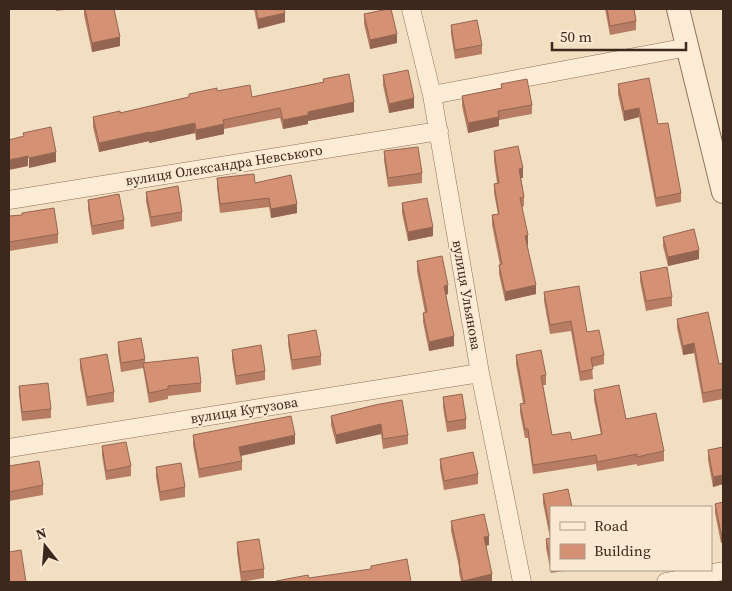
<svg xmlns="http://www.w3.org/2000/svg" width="732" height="591" font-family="'Source Serif 4',serif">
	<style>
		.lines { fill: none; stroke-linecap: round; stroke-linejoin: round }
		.minor-casing { stroke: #8d6e57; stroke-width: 19 }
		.tertiary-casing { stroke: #8d6e57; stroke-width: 24 }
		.minor { stroke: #fcecd5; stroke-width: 18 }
		.tertiary { stroke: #fcecd5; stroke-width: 22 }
		.wall { fill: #b67d64 }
		.shaded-wall { fill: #946651 }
		.building { fill: #d49174; stroke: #946651 }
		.labels { text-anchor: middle; stroke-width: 4; stroke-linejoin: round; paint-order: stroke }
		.street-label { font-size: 14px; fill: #3c281c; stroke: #f9e9d2 }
	</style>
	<rect width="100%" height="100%" fill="#f2dec1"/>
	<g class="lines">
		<g class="minor-casing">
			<path id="minor" d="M 411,9 L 432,95 L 480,373 L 522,582
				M 432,95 L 688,47
				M 9,200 L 439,131
				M 9,448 L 480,373
				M 666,582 L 723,571"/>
		</g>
		<g class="tertiary-casing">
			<path id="tertiary" d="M 678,9 L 723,192"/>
		</g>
		<use href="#minor" class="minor"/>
		<use href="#tertiary" class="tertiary"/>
	</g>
	<path class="wall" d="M 56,9 L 74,9 L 56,11 Z
		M 84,9 L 114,9 L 120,46 L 92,52 L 84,15 Z
		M 254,9 L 284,9 L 285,22 L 258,29 Z
		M 605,9 L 634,9 L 636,21 L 636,30 L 610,35 Z
		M 364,14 L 397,43 L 370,49 L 364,24 Z
		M 451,25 L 482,45 L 482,54 L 455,59 L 451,34 Z
		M 383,75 L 414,108 L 389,113 L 383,85 Z
		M 323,79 L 354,112 L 308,121 L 308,124 L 283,129 L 280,118 L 224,129 L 224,134 L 196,140 L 195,133 L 149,143 L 149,141 L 99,152 L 93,127 L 93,117 L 120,113 L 189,97 L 189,94 L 217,91 L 252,97 L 323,82 Z
		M 501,84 L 532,105 L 532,114 L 499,120 L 499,126 L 468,133 L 462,106 L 462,96 L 501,88 Z
		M 618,84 L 658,124 L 681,193 L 681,202 L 656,207 L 639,117 L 624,121 L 618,94 Z
		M 384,151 L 422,173 L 422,183 L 388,187 L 384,160 Z
		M 494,151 L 523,178 L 521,178 L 524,197 L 524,206 L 522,207 L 528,245 L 527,245 L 536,294 L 505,301 L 499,274 L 499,265 L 500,265 L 492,225 L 492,215 L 498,214 L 494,193 L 494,184 L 497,183 L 494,161 Z
		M 217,178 L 255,183 L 297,213 L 271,218 L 269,207 L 220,213 L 217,187 Z
		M 146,192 L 182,212 L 182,221 L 151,227 L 146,201 Z
		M 88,200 L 124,220 L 124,229 L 92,235 L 88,209 Z
		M 402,203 L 433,236 L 408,241 L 402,213 Z
		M 9,216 L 58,234 L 58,243 L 9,251 Z
		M 663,237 L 699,259 L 668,266 L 663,246 Z
		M 417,261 L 448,294 L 446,295 L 454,346 L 429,351 L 423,322 L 423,313 L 425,313 L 417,271 Z
		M 640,272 L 672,297 L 672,306 L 646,311 L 640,281 Z
		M 544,292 L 587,332 L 604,355 L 604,364 L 592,367 L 593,379 L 580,381 L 571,331 L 550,334 L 544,301 Z
		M 677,319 L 719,364 L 723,363 L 723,399 L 703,403 L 694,353 L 683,355 L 677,328 Z
		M 288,335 L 321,356 L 321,365 L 292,370 L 288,344 Z
		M 118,342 L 145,359 L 145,362 L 201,383 L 201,392 L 168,396 L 168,399 L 149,403 L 143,368 L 121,372 L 118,351 Z
		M 232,350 L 265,371 L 265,380 L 236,385 L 232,359 Z
		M 516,355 L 546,375 L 546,385 L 543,385 L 552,435 L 572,440 L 601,435 L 594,400 L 594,390 L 664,451 L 664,461 L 637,466 L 637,464 L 597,471 L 596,464 L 533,474 L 528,438 L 525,438 L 520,413 L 520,404 L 523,403 L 516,364 Z
		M 80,359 L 114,392 L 114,402 L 87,406 L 80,368 Z
		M 19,386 L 51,409 L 51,418 L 22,421 L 19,395 Z
		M 443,397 L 466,419 L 466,429 L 447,432 L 443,407 Z
		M 375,405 L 408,435 L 408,444 L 383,449 L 381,434 L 336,444 L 331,425 L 331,416 Z
		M 193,435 L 295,444 L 241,456 L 242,461 L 242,470 L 199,478 L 193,445 Z
		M 102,446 L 131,466 L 131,476 L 106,480 L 102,455 Z
		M 723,447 L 723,484 L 713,487 L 708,460 L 708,450 Z
		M 440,459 L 478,474 L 478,484 L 444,490 L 440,468 Z
		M 9,466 L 43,485 L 43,495 L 9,501 Z
		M 156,467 L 185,487 L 185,497 L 160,501 L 156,477 Z
		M 543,494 L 551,507 L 551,570 L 570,570 L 551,573 L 546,548 L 546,539 L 550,538 L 543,503 Z
		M 723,502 L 721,543 L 715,513 L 715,504 Z
		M 451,521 L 489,545 L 486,546 L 492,582 L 461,582 L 459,572 L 459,567 L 451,531 Z
		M 237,542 L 264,569 L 264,578 L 241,582 L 237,552 Z"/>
	<path class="shaded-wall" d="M 285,13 L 285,22 L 258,29 L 258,19 Z
		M 397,34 L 397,43 L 370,49 L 370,40 Z
		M 120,37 L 120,46 L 92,52 L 92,43 Z
		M 414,98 L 414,108 L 389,113 L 389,104 Z
		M 354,102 L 354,112 L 308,121 L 308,124 L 283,129 L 283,120 L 308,112 Z
		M 639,108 L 639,117 L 624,121 L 624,111 Z
		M 499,117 L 499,126 L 468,133 L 468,123 Z
		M 195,123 L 195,133 L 149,143 L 149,133 Z
		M 224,124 L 224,134 L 196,140 L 196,130 Z
		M 149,132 L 149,141 L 99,152 L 99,143 Z
		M 56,152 L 56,162 L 29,168 L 29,158 Z
		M 28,156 L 28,166 L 9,170 L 9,160 Z
		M 523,168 L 523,178 L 519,178 L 519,169 Z
		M 297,204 L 297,213 L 271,218 L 271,209 Z
		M 433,227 L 433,236 L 408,241 L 408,232 Z
		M 528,235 L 528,245 L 525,245 L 525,236 Z
		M 699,250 L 699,259 L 668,266 L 668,257 Z
		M 448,285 L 448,294 L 444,295 L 444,286 Z
		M 536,285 L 536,294 L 505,301 L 505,292 Z
		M 454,336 L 454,346 L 429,351 L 429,342 Z
		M 694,343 L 694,353 L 683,355 L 683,346 Z
		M 381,424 L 381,434 L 336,444 L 336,435 Z
		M 295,435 L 295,444 L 239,456 L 239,447 Z
		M 723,475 L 723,484 L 713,487 L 713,477 Z
		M 721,533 L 723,533 L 723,542 L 721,543 Z
		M 489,536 L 489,545 L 484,546 L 484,537 Z
		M 492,574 L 492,582 L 463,582 L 463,581 Z"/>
	<path class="building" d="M 85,9 L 114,9 L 120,37 L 92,43 Z
		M 256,9 L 284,9 L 285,13 L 258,19 Z
		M 388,9 L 391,9 L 397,34 L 370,40 L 364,14 Z
		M 607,9 L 634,9 L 636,21 L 610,26 Z
		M 477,20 L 482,45 L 455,50 L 451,25 Z
		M 408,70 L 414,98 L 389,104 L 383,75 Z
		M 349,74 L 354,102 L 308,112 L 308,115 L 283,120 L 280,108 L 223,120 L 224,124 L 196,130 L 195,123 L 149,133 L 149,132 L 99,143 L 93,117 L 120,111 L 120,113 L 189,97 L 189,94 L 217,88 L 217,91 L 250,85 L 252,97 L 324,82 L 323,79 Z
		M 649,78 L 658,124 L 668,123 L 681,193 L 656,198 L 639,108 L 624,111 L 618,84 Z
		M 527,79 L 532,105 L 498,111 L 499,117 L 468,123 L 462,96 L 502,88 L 501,84 Z
		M 51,127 L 56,152 L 29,158 L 28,156 L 9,160 L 9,140 L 24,136 L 23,133 Z
		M 518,146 L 523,168 L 519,169 L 524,197 L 520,198 L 528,235 L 525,236 L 536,285 L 505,292 L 499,265 L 502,264 L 492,215 L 499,214 L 494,184 L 499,183 L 494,151 Z
		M 418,147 L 422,173 L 388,178 L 384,151 Z
		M 254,174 L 255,183 L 291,175 L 297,204 L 271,209 L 269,198 L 220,204 L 217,178 Z
		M 178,186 L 182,212 L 151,217 L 146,192 Z
		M 119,194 L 124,220 L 92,226 L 88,200 Z
		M 427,198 L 433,227 L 408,232 L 402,203 Z
		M 54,208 L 58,234 L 9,242 L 9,216 L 22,215 L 22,213 Z
		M 694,229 L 699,250 L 668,257 L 663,237 Z
		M 442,256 L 448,285 L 444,286 L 454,336 L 429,342 L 423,313 L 427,312 L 417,261 Z
		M 667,267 L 672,297 L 646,301 L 640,272 Z
		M 579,286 L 587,332 L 599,330 L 604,355 L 591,358 L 593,369 L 580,372 L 571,321 L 550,325 L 544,292 Z
		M 708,312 L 719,364 L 723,363 L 723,389 L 703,393 L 694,343 L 683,346 L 677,319 Z
		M 316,330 L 321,356 L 292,360 L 288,335 Z
		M 141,338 L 145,359 L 121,363 L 118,342 Z
		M 261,345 L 265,371 L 236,376 L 232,350 Z
		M 541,350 L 546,375 L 541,376 L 552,435 L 570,432 L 572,440 L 602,434 L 594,390 L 619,385 L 626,419 L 656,413 L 664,451 L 637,457 L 637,454 L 597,462 L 596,455 L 533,465 L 528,429 L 525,429 L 520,404 L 525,403 L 516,355 Z
		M 107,354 L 114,392 L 87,397 L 80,359 Z
		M 198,357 L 201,383 L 168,386 L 168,389 L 149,393 L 143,363 Z
		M 48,383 L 51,409 L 22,412 L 19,386 Z
		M 462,394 L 466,419 L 447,422 L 443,397 Z
		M 402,400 L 408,435 L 383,439 L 381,424 L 336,435 L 331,416 L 375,405 Z
		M 291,416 L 295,435 L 239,447 L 242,461 L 199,469 L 193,435 Z
		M 126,442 L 131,466 L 106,471 L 102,446 Z
		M 723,447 L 723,475 L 713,477 L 708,450 Z
		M 473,452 L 478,474 L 444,481 L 440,459 Z
		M 39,461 L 43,485 L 9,492 L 9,466 Z
		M 181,463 L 185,487 L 160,492 L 156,467 Z
		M 568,489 L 572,507 L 551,507 L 551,535 L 543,494 Z
		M 723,502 L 723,533 L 721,533 L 715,504 Z
		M 484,514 L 489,536 L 484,537 L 492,574 L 463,581 L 459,563 L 460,562 L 451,521 Z
		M 551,538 L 551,561 L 546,539 Z
		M 259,539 L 264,569 L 241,572 L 237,542 Z
		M 21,550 L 26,582 L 9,582 L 9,552 Z
		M 407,559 L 411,582 L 276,582 L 276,581 L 308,575 L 309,578 L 371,569 L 371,566 Z"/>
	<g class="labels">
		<g class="street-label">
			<text transform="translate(224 165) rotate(-9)" y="5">вулиця Олександра Невського</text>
			<text transform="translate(467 295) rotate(80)" y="5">вулиця Ульянова</text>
			<text transform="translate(244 410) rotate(-9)" y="5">вулиця Кутузова</text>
		</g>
	</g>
	<rect width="732" height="591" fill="none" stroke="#3c281c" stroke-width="20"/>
	<rect x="550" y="506" width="162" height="65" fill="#f9e9d2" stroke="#ad9c89"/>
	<rect x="560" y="522" width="25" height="8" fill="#fcecd5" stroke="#ad9c89"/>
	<text x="594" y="531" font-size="15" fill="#3c281c">Road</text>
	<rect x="560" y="544" width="25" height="15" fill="#d49174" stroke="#ad9c89"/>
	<text x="594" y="556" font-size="15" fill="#3c281c">Building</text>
	<g transform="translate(45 546) rotate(343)" stroke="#f9e9d2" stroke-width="4" paint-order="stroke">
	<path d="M0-4L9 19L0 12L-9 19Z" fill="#3c281c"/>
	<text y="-8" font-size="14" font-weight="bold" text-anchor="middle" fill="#3c281c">N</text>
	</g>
	<path d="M552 42v8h134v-8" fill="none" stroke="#3c281c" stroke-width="2.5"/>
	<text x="560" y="42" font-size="15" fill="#3c281c" stroke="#f9e9d2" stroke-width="4" paint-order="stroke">50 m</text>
</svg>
